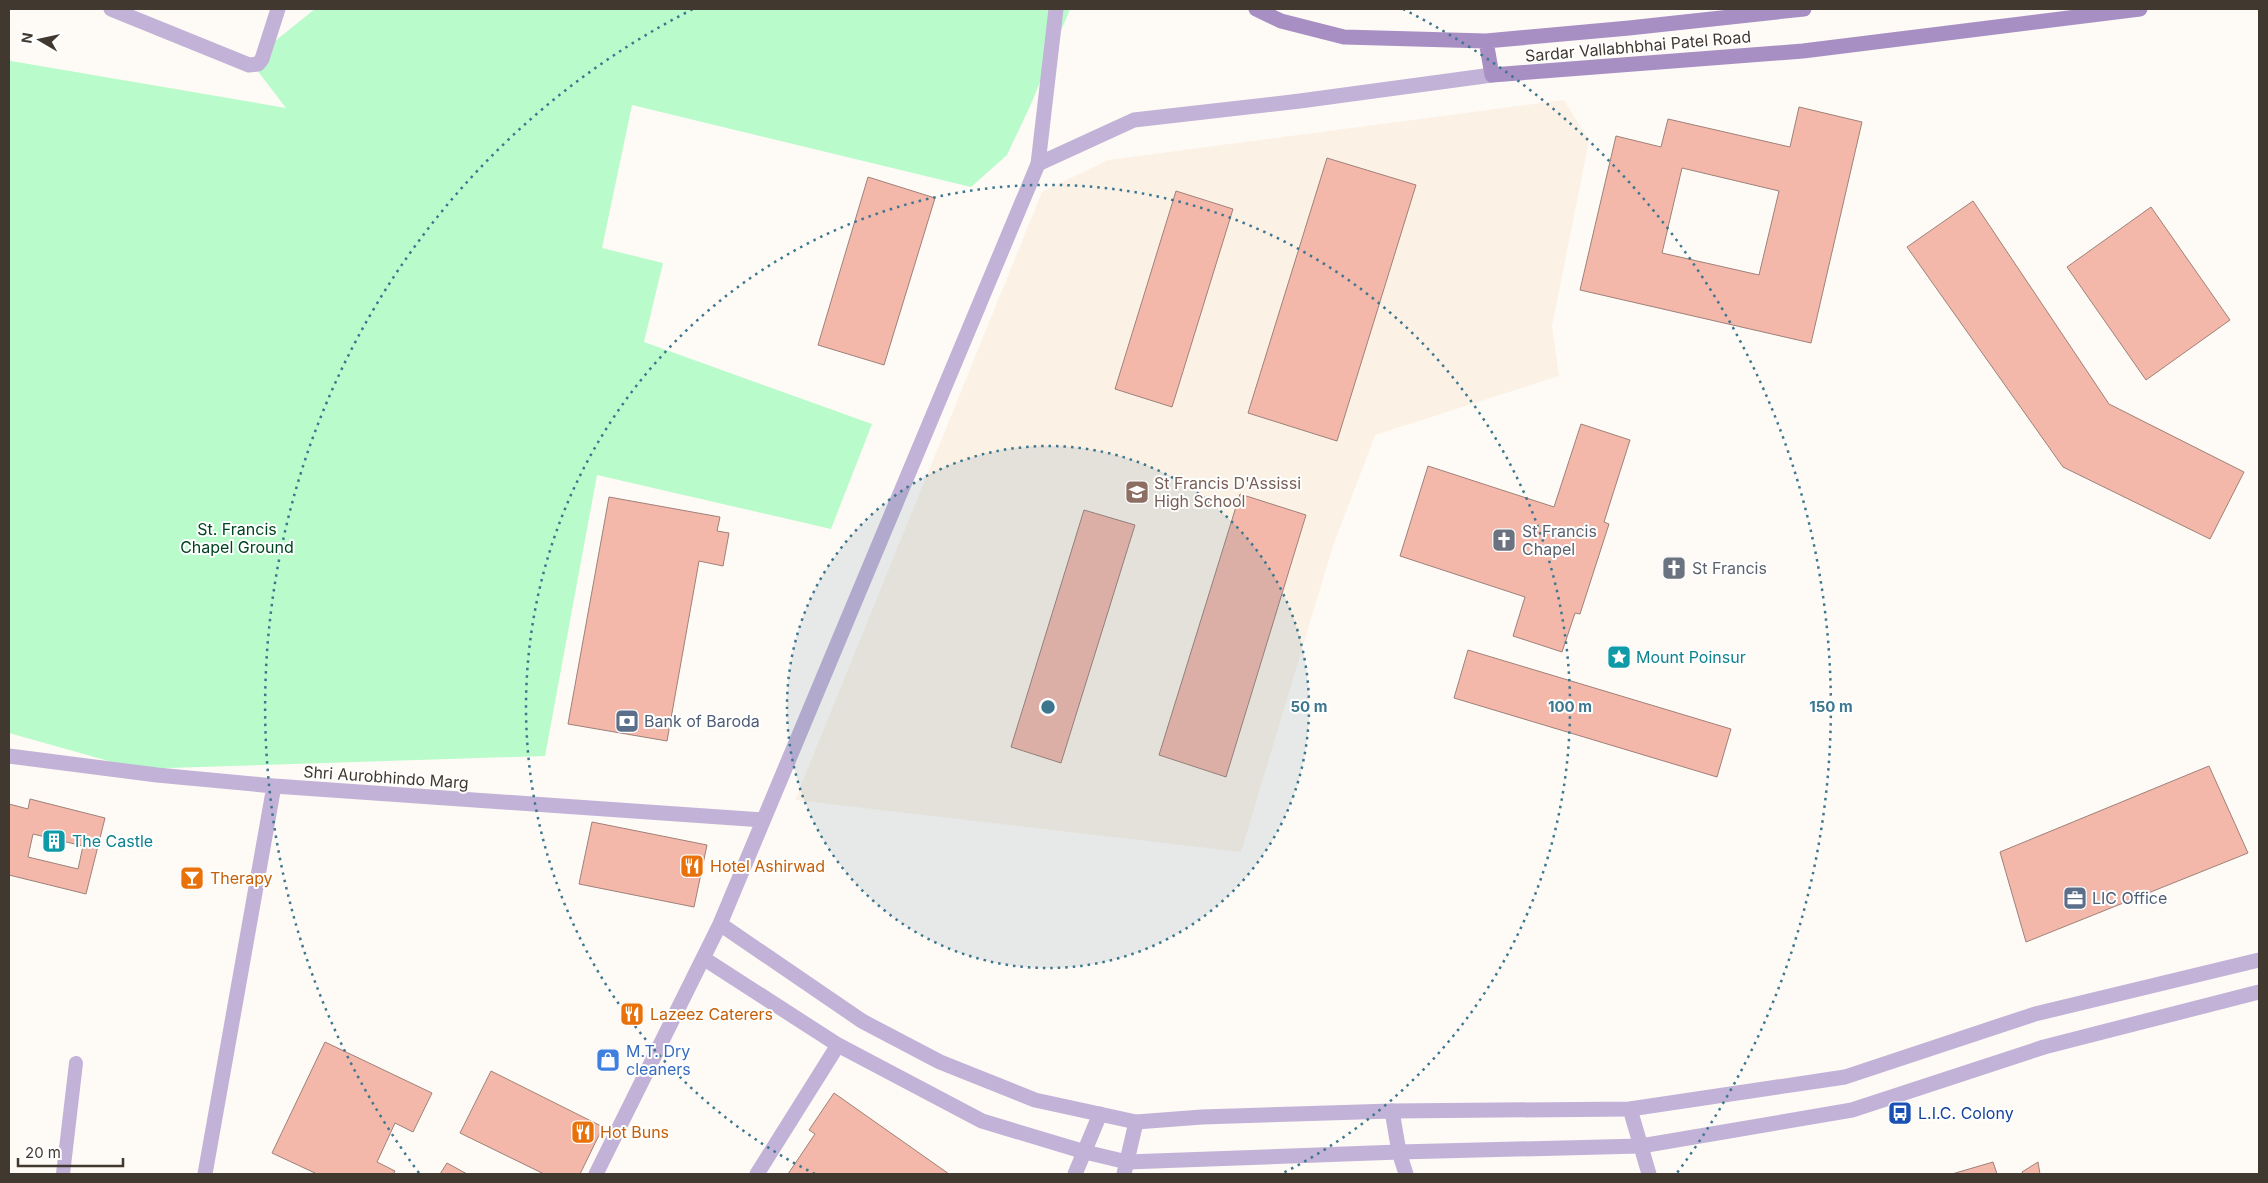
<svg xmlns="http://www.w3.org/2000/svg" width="2268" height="1183" font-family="Inter,sans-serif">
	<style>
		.built { fill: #fcf1e5 }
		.green { fill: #bafbcc }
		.building { fill: #f3b8aa; stroke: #9f8179; fill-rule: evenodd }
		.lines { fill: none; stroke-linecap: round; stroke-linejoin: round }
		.service { stroke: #c2b2d7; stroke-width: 14 }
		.minor { stroke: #c2b2d7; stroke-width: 15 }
		.tertiary { stroke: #c2b2d7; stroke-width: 15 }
		.secondary { stroke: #a78fc4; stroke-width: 15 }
		.ring { fill: none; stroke: #3c768f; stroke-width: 2.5; stroke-dasharray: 2.5 5 }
		.labels { text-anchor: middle; stroke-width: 4; stroke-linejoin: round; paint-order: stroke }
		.street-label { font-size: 16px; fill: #413930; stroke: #fff }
		.education-label { font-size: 16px; fill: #785e54; stroke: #fff; text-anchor: start }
		.park-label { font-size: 16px; fill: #004521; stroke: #fff }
		.worship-label { font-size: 16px; fill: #5b616d; stroke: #fff; text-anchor: start }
		.culture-label { font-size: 16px; fill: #0d838f; stroke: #fff; text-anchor: start }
		.service-label { font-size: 16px; fill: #4e5e75; stroke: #fff; text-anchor: start }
		.food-label { font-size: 16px; fill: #c56008; stroke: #fff; text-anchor: start }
		.shop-label { font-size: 16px; fill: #366cbe; stroke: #fff; text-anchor: start }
		.transit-label { font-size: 16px; fill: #164399; stroke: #fff; text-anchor: start }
		.centre { fill: #3c768f; stroke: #fff; stroke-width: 2.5 }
		.ring-label { font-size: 15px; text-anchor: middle; font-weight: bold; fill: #3c768f; stroke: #fff; stroke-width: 4; stroke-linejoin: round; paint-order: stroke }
	</style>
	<rect width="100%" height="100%" fill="#fefaf5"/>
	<path class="built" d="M 1564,100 L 1589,141 L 1552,326 L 1559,376 L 1375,435 L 1332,549 L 1241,852 L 795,800 L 1042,192 L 1108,160 Z"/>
	<path class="green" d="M 315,9 L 1070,9 L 1031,104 L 1007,155 L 971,187 L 632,105 L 602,248 L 663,263 L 644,342 L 872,424 L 831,529 L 597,475 L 545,756 L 137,769 L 9,733 L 9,59 L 11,61 L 286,108 L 250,61 Z"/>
	<path class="building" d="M 1799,107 L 1862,122 L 1811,343 L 1580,290 L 1616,136 L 1661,147 L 1668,119 L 1790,147 ZM 1682,168 L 1779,191 L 1759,275 L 1662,253 Z
		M 1327,158 L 1416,185 L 1337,441 L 1248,413 Z
		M 868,177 L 935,198 L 884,365 L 818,345 Z
		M 1176,191 L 1233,209 L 1172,407 L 1115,389 Z
		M 1973,201 L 2109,404 L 2244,472 L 2210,539 L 2063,467 L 1907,247 Z
		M 2151,207 L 2230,320 L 2146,380 L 2067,267 Z
		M 1581,424 L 1630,440 L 1604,522 L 1609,524 L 1580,614 L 1575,613 L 1562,652 L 1513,636 L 1525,597 L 1400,556 L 1428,466 L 1554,507 Z
		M 1240,494 L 1306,515 L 1226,777 L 1159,755 Z
		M 609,497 L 720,517 L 717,531 L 729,533 L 723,566 L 699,561 L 667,741 L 568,724 Z
		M 1084,510 L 1135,525 L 1061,763 L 1011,747 Z
		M 1468,650 L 1731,729 L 1717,777 L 1454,698 Z
		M 2209,766 L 2248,853 L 2026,942 L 2000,852 Z
		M 30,799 L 105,818 L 86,894 L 9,875 L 9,804 L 28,809 Z
		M 592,822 L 707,845 L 694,907 L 579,884 Z
		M 33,834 L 83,846 L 78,869 L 28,857 Z
		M 325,1042 L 432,1093 L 413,1132 L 395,1123 L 377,1162 L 395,1171 L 393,1174 L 317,1174 L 272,1153 Z
		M 491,1071 L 603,1127 L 580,1174 L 544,1174 L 460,1133 Z
		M 834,1093 L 949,1174 L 788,1174 L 815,1134 L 809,1130 Z
		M 1993,1162 L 1997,1174 L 1952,1174 Z
		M 2038,1162 L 2040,1174 L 2023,1174 L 2022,1172 Z
		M 447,1163 L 467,1174 L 440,1174 Z"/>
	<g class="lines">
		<path class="service" d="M 63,1174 L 76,1063"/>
		<path class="minor" d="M 111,9 L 249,65 L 258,64 L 262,59 L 278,9
			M 1038,164 L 1056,9
			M 9,756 L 157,775 L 274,786 L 763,820
			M 1630,1109 L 1649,1174
			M 1392,1111 L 1399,1152 L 1406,1174
			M 205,1174 L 274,786
			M 757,1174 L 838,1045
			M 1075,1174 L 1100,1114
			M 1124,1174 L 1136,1122"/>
		<path class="tertiary" d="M 720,924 L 862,1021 L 940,1062 L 1035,1100 L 1136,1122 L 1202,1117 L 1392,1111 L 1630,1109 L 1845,1077 L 2035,1014 L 2259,960
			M 703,958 L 838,1045 L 982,1121 L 1085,1152 L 1127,1162 L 1399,1152 L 1641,1146 L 1852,1110 L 2044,1047 L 2259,992
			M 596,1174 L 720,924 L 1038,164 L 1134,120 L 1300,101 L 1492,75"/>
		<path class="secondary" d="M 1256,9 L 1281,21 L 1344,37 L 1486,41 L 1629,28 L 1804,9
			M 1486,41 L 1492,75 L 1803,51 L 2140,9"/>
	</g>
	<circle cx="1048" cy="707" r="261" fill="#3c768f" fill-opacity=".12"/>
	<g class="ring">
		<circle cx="1048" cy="707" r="261"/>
		<path d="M815 1174A522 522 0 1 1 1281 1174"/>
		<path d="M419 1173A783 783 0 0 1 693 9M1403 9A783 783 0 0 1 1677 1173"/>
	</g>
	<defs>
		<g id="school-square" transform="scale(1.25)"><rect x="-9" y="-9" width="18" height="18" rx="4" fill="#8d6e63" stroke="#fff"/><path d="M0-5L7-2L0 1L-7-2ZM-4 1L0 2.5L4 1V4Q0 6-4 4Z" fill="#fff"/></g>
		<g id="church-square" transform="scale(1.25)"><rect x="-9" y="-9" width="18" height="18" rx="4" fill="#6b7280" stroke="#fff"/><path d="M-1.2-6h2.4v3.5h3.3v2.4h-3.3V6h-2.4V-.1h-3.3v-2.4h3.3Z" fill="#fff"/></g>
		<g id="sight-square" transform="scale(1.25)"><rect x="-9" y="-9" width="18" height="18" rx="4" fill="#0f9aa8" stroke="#fff"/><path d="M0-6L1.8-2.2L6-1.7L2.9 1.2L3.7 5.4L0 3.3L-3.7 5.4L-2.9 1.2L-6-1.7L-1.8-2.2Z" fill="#fff"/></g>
		<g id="bank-square" transform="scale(1.25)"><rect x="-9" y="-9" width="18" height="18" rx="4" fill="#5c6f8a" stroke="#fff"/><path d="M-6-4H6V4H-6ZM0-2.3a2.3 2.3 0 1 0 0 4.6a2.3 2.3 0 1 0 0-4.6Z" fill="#fff"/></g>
		<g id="building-square" transform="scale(1.25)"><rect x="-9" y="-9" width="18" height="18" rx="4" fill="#0f9aa8" stroke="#fff"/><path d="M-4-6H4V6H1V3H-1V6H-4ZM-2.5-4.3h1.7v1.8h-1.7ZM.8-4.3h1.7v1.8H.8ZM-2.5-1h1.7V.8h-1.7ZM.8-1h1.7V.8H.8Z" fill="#fff"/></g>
		<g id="restaurant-square" transform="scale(1.25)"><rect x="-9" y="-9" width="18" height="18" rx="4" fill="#e8710a" stroke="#fff"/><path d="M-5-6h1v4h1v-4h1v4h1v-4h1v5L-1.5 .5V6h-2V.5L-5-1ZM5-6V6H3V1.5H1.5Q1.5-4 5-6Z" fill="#fff"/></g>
		<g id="bar-square" transform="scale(1.25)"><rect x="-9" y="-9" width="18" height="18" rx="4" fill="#e8710a" stroke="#fff"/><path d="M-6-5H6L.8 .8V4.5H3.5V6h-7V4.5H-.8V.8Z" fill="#fff"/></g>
		<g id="office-square" transform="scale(1.25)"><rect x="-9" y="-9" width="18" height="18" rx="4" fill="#5c6f8a" stroke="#fff"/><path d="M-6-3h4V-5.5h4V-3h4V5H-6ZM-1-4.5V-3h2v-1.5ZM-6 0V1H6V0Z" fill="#fff"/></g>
		<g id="shop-square" transform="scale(1.25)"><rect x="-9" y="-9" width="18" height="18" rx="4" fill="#3f7fe0" stroke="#fff"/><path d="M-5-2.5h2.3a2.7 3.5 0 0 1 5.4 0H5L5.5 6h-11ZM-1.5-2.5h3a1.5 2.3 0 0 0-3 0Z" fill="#fff"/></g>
		<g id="bus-square" transform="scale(1.25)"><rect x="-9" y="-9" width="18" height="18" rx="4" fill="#1a4fb4" stroke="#fff"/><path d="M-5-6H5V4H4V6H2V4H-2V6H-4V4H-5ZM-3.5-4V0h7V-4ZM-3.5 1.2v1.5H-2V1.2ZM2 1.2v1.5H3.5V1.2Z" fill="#fff"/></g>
	</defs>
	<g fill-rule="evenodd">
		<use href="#school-square" x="1137" y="492"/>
		<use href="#church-square" x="1504" y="540"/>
		<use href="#church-square" x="1674" y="568"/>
		<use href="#sight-square" x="1619" y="657"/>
		<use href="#bank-square" x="627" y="721"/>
		<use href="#building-square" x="54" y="841"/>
		<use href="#restaurant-square" x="692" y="866"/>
		<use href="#bar-square" x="192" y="878"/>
		<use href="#office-square" x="2075" y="898"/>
		<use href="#restaurant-square" x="632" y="1014"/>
		<use href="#shop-square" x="608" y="1060"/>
		<use href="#bus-square" x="1900" y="1113"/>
		<use href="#restaurant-square" x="583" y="1132"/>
	</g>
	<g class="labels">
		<g class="street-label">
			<text transform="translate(1638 46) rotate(-5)" y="6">Sardar Vallabhbhai Patel Road</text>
			<text transform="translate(386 777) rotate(4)" y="6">Shri Aurobhindo Marg</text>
		</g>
		<g class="education-label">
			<text x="1154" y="489">St Francis D'Assissi<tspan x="1154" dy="18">High School</tspan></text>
		</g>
		<g class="park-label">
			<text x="237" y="535">St. Francis<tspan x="237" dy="18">Chapel Ground</tspan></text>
		</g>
		<g class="worship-label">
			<text x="1522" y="537">St Francis<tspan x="1522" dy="18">Chapel</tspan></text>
			<text x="1692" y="574">St Francis</text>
		</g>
		<g class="culture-label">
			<text x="1636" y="663">Mount Poinsur</text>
			<text x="72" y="847">The Castle</text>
		</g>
		<g class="service-label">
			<text x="644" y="727">Bank of Baroda</text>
			<text x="2092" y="904">LIC Office</text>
		</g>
		<g class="food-label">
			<text x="710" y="872">Hotel Ashirwad</text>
			<text x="210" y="884">Therapy</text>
			<text x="650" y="1020">Lazeez Caterers</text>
			<text x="600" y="1138">Hot Buns</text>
		</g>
		<g class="shop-label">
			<text x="626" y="1057">M.T. Dry<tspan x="626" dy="18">cleaners</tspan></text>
		</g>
		<g class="transit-label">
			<text x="1918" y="1119">L.I.C. Colony</text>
		</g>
	</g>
	<circle cx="1048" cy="707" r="8" class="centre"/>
	<g class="ring-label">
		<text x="1309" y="712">50 m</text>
		<text x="1570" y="712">100 m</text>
		<text x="1831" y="712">150 m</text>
	</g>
	<rect width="2268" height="1183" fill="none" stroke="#413930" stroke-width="20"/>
	<g transform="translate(40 40) rotate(279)" stroke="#ffffff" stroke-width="4" paint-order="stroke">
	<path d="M0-4L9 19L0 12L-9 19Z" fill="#413930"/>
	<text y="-8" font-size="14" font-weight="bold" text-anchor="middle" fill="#413930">N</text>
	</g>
	<path d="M18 1158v8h105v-8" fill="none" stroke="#413930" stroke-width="2.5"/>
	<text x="25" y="1158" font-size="15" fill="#413930" stroke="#ffffff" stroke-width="4" paint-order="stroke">20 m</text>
</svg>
